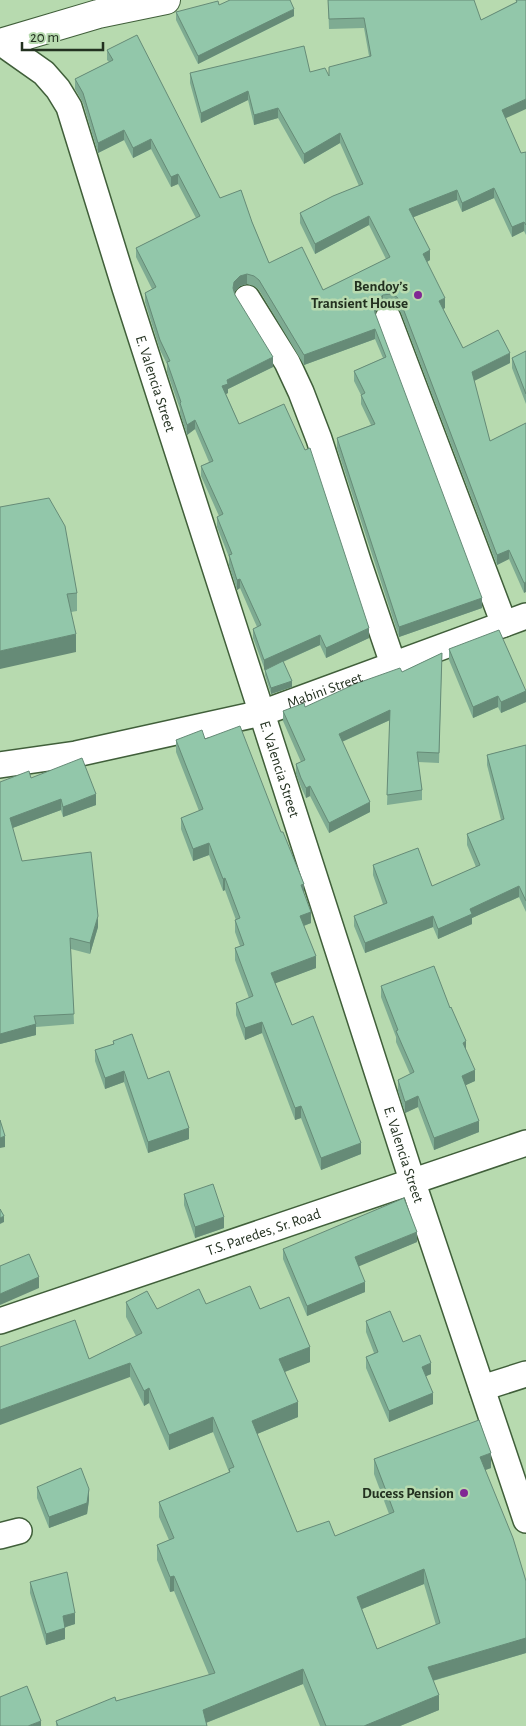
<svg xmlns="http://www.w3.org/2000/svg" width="526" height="1726" font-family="'Alegreya Sans',sans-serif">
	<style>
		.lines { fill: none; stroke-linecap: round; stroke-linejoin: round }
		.minor-casing { stroke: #405f3a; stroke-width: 28 }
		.tertiary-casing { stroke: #405f3a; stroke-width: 30 }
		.minor { stroke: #fff; stroke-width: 25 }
		.tertiary { stroke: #fff; stroke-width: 28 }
		.wall { fill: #7eab92; fill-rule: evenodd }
		.shaded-wall { fill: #668b77 }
		.building { fill: #92c7aa; stroke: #668b77; fill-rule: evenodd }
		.poi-dot { fill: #812794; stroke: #b7daaf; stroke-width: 2 }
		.labels { text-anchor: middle; stroke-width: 5; stroke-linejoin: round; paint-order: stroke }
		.poi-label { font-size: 15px; font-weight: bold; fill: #233120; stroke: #b7daaf; text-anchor: end }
		.street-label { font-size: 15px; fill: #233120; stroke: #b7daaf }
	</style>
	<rect width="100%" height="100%" fill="#b7daaf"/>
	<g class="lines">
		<g class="minor-casing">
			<g id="minor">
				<path id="s1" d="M 0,42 L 44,73 L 58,89 L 69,107 L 125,288 L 412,1180 L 526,1520"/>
				<path d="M 247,298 L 287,362 L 301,392 L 319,439 L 359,564 L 393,664"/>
				<path d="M 388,318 L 504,624"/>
				<path id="s2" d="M 0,765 L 76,754 L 262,713 L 526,616"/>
				<path id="s3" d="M 0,1321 L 526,1143"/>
				<path d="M 482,1388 L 526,1374"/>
				<path d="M 0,1536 L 19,1531"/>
			</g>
		</g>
		<g class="tertiary-casing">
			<path id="tertiary" d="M 0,43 L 98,14 L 166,0"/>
		</g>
		<use href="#minor" class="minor"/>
		<use href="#tertiary" class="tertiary"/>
	</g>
	<path class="wall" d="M 328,0 L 481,20 L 516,2 L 516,0 L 526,0 L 505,118 L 521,153 L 526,152 L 526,235 L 524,231 L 512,237 L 494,198 L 462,212 L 457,200 L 413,217 L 430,260 L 427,262 L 445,308 L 443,309 L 463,348 L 510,363 L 474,381 L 490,441 L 526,423 L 524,593 L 509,559 L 497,565 L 401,313 L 397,307 L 391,304 L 383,304 L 377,309 L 375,314 L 482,608 L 399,637 L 337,448 L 337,438 L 371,425 L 361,404 L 361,395 L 354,381 L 354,371 L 383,358 L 375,339 L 304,365 L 259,290 L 254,286 L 247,284 L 240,286 L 234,292 L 235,295 L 273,367 L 228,389 L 228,393 L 226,394 L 239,424 L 369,638 L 326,658 L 320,645 L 283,662 L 292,687 L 271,694 L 265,675 L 265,670 L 253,638 L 253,629 L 257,627 L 240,588 L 237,590 L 229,565 L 229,557 L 217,527 L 217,517 L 219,516 L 201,476 L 201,466 L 209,462 L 195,429 L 187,435 L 180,413 L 180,409 L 167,372 L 167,364 L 160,350 L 145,302 L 145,293 L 152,289 L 136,257 L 136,248 L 196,218 L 178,184 L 171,187 L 151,149 L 133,158 L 124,140 L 98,153 L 83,103 L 75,89 L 75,79 L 109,62 L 107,60 L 107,50 L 220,198 L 252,222 L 269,263 L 323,290 L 386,259 L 369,225 L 315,254 L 300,223 L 300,213 L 359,186 L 340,143 L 304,164 L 278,118 L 254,125 L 248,100 L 201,123 L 190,83 L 190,73 L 310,72 L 329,76 L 369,56 L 364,28 L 329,29 Z
		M 219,5 L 294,16 L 198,64 L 176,20 L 176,12 Z
		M 526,351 L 526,404 L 512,368 L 512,358 Z
		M 0,507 L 77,593 L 77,611 L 71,612 L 76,652 Z
		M 449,649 L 526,690 L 526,702 L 501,713 L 498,707 L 473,718 L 449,660 Z
		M 442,653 L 439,763 L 418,762 L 422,790 L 422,800 L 387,805 L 390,720 L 342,742 L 370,812 L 329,833 L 310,796 L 306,798 L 301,787 L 296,774 L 296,764 L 301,762 L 283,721 L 283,711 L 305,707 L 402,672 Z
		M 205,739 L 304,893 L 311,923 L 304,926 L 316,968 L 275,983 L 292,1025 L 361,1154 L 321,1170 L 301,1118 L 295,1120 L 262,1033 L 245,1040 L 236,1015 L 236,1003 L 249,998 L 235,960 L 235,948 L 240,946 L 235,932 L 235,920 L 236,920 L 225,890 L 223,891 L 209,855 L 193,861 L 181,829 L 181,818 L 199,811 L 176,752 L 176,740 Z
		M 526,745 L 526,912 L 519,897 L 472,918 L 472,924 L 438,939 L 433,927 L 365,953 L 354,926 L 354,916 L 383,904 L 373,875 L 373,865 L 432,886 L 476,867 L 467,845 L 467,834 L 501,820 L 487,765 L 487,755 Z
		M 31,778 L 96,805 L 63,817 L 61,810 L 12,828 L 22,861 L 98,927 L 90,954 L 71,949 L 74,1024 L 36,1027 L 36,1035 L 0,1044 L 0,782 Z
		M 381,986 L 466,1051 L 475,1081 L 465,1085 L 479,1132 L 434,1150 L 418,1107 L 405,1113 L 398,1091 L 398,1080 L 410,1074 L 396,1042 L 396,1037 L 381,997 Z
		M 113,1041 L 148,1079 L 189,1139 L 148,1153 L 124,1082 L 105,1089 L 95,1061 L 95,1050 L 113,1044 Z
		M 184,1194 L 224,1228 L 195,1238 L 184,1205 Z
		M 417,1242 L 358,1266 L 365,1292 L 307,1316 L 283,1259 L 283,1249 Z
		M 126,1302 L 157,1309 L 206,1304 L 260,1309 L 310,1362 L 285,1372 L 298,1417 L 257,1434 L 297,1532 L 335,1536 L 389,1514 L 374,1474 L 374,1459 L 491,1468 L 485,1470 L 526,1581 L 526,1653 L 433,1681 L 439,1710 L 400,1726 L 320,1726 L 303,1684 L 206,1723 L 207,1726 L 56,1726 L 56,1721 L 116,1701 L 209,1675 L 174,1591 L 170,1592 L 157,1560 L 157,1545 L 169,1540 L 159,1517 L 159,1502 L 229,1472 L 213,1432 L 169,1450 L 149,1403 L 144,1406 L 130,1377 L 89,1359 L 136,1336 L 126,1317 ZM 424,1584 L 436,1625 L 377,1649 L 362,1609 Z
		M 366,1321 L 403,1342 L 431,1374 L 426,1376 L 433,1404 L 389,1422 L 366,1368 L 366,1357 L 374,1353 L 366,1332 Z
		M 37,1487 L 89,1500 L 87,1514 L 49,1528 L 37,1498 Z
		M 30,1582 L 75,1624 L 65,1627 L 65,1639 L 46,1645 L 30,1593 Z"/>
	<path class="shaded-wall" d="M 294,9 L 294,16 L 198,64 L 198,56 Z
		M 248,91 L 248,100 L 201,123 L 201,113 Z
		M 526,99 L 526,109 L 502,120 L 502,110 Z
		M 278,108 L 278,118 L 254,125 L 254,115 Z
		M 124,130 L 124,140 L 98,153 L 98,143 Z
		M 340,133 L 340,143 L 304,164 L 304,154 Z
		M 151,139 L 151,149 L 133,158 L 133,148 Z
		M 178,174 L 178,184 L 171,187 L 171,177 Z
		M 494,188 L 494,198 L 462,212 L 462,203 Z
		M 457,190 L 457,200 L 409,219 L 409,209 Z
		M 369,216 L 369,225 L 315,254 L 315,244 Z
		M 524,222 L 524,231 L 512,237 L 512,227 Z
		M 430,250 L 430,260 L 423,264 L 423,254 Z
		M 247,274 L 247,284 L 240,286 L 234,292 L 233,298 L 233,288 L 234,282 L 240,276 Z
		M 383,295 L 383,304 L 377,309 L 374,316 L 374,306 L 377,300 Z
		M 445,298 L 445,308 L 439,311 L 439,301 Z
		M 375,329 L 375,339 L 304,365 L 304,355 Z
		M 510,353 L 510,363 L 472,382 L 472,372 Z
		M 273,357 L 273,367 L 228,389 L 228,393 L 222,396 L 222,386 L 227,380 Z
		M 195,420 L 195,429 L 187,435 L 187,425 Z
		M 509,550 L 509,559 L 497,565 L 497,555 Z
		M 240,579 L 240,588 L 237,590 L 237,580 Z
		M 526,582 L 526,592 L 524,593 L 524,583 Z
		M 482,598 L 482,608 L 399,637 L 399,627 Z
		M 369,628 L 369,638 L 326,658 L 326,648 Z
		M 76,634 L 76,652 L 0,669 L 0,651 Z
		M 320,635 L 320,645 L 264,670 L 264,660 Z
		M 292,681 L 292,687 L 271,694 L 271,688 Z
		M 526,691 L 526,702 L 501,713 L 501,702 Z
		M 498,696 L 498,707 L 473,718 L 473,707 Z
		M 390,710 L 390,720 L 339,743 L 339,734 Z
		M 310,786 L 310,796 L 306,798 L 306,788 Z
		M 96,794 L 96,805 L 63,817 L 63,807 Z
		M 61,799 L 61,810 L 10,829 L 10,818 Z
		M 370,802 L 370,812 L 329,833 L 329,823 Z
		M 209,843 L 209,855 L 193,861 L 193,849 Z
		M 225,878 L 225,890 L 223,891 L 223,879 Z
		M 304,884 L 304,896 L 301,885 Z
		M 519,886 L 519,897 L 472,918 L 472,924 L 438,939 L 438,929 L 470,909 Z
		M 311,912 L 311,923 L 300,927 L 300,916 Z
		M 98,916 L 98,927 L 90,954 L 90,943 Z
		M 433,916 L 433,927 L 365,953 L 365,943 Z
		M 316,956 L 316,968 L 271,985 L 271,973 Z
		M 262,1022 L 262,1033 L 245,1040 L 245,1028 Z
		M 36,1024 L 36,1035 L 0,1044 L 0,1034 Z
		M 466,1041 L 466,1052 L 463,1043 Z
		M 475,1070 L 475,1081 L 462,1087 L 462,1076 Z
		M 124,1071 L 124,1082 L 105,1089 L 105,1078 Z
		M 418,1096 L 418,1107 L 405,1113 L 405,1102 Z
		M 301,1106 L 301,1118 L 295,1120 L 295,1108 Z
		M 479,1121 L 479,1132 L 434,1150 L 434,1138 Z
		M 189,1128 L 189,1139 L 148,1153 L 148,1142 Z
		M 5,1136 L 5,1147 L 0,1148 L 0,1138 Z
		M 361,1143 L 361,1154 L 321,1170 L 321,1158 Z
		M 4,1216 L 4,1222 L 0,1224 L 0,1218 Z
		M 224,1217 L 224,1228 L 195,1238 L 195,1227 Z
		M 417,1232 L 417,1242 L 355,1268 L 355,1257 Z
		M 39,1277 L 39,1288 L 0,1305 L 0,1294 Z
		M 365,1282 L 365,1292 L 307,1316 L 307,1306 Z
		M 310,1347 L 310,1362 L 279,1374 L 279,1359 Z
		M 130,1363 L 130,1377 L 0,1425 L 0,1410 Z
		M 431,1363 L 431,1374 L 422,1378 L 422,1367 Z
		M 149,1388 L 149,1403 L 144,1406 L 144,1391 Z
		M 433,1393 L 433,1404 L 389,1422 L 389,1411 Z
		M 298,1402 L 298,1417 L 252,1436 L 252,1421 Z
		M 213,1417 L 213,1432 L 169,1450 L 169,1435 Z
		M 491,1453 L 491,1468 L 480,1472 L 480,1457 Z
		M 89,1489 L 89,1500 L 87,1514 L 49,1528 L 49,1517 Z
		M 424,1569 L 424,1584 L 357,1611 L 357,1597 Z
		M 174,1576 L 174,1591 L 170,1592 L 170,1577 Z
		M 75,1613 L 75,1624 L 63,1628 L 63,1616 Z
		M 65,1628 L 65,1639 L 46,1645 L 46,1634 Z
		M 526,1638 L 526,1653 L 428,1682 L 428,1667 Z
		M 303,1669 L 303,1684 L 203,1724 L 203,1710 Z
		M 439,1695 L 439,1710 L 400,1726 L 364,1726 Z
		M 41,1721 L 41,1726 L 28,1726 Z"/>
	<path class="building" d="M 230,0 L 290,0 L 294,9 L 198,56 L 176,12 L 218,1 L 219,5 Z
		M 328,0 L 474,0 L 481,20 L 517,2 L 516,0 L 526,0 L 526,99 L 502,110 L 521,153 L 526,152 L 526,225 L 524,222 L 512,227 L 494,188 L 462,203 L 457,190 L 409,209 L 430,250 L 423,254 L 445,298 L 439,301 L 463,348 L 498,330 L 510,353 L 472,372 L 490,441 L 526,423 L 526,582 L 524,583 L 509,550 L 497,555 L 401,303 L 397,297 L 391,294 L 383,295 L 377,300 L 374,306 L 375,313 L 482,598 L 399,627 L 337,438 L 375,424 L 361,395 L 365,393 L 354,371 L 386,357 L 375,329 L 304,355 L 259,280 L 254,276 L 247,274 L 240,276 L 234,282 L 233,288 L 235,295 L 273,357 L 227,380 L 228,384 L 222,386 L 239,424 L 284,404 L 305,450 L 310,448 L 369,628 L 326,648 L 320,635 L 264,660 L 253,629 L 261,625 L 240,579 L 237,580 L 229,555 L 232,554 L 217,517 L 223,514 L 201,466 L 213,461 L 195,420 L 187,425 L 180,403 L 181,402 L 167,362 L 170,361 L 160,340 L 145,293 L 156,287 L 136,248 L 200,216 L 178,174 L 171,177 L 151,139 L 133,148 L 124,130 L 98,143 L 83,93 L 75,79 L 113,60 L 107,50 L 137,35 L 220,198 L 241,190 L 252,222 L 269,263 L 302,247 L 323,290 L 390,257 L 369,216 L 315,244 L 300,213 L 333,196 L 363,184 L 340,133 L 304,154 L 278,108 L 254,115 L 248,91 L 201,113 L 190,73 L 304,46 L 310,72 L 325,68 L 329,76 L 329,67 L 371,56 L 364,18 L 329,19 Z
		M 526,351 L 526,394 L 512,358 Z
		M 49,498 L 65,526 L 77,593 L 67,594 L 76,634 L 0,651 L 0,507 Z
		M 499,630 L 526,691 L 501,702 L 498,696 L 473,707 L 449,649 Z
		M 442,653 L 439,753 L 417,752 L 422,790 L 387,795 L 390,710 L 339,734 L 370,802 L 329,823 L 310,786 L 306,788 L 301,778 L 296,764 L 305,760 L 283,711 L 304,703 L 305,707 L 355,684 L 400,668 L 402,672 Z
		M 283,661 L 292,681 L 271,688 L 265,670 Z
		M 240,726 L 281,832 L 283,832 L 304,884 L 301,885 L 311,912 L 300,916 L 316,956 L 271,973 L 292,1025 L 313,1016 L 361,1143 L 321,1158 L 301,1106 L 295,1108 L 262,1022 L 245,1028 L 236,1003 L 253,996 L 235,948 L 244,945 L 235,920 L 240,918 L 225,878 L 223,879 L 209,843 L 193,849 L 181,818 L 203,809 L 176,740 L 202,730 L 205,739 Z
		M 526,745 L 526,901 L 519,886 L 470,909 L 472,914 L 438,929 L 433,916 L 365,943 L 354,916 L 387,903 L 373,865 L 418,848 L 432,886 L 480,865 L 467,834 L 504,819 L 487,755 Z
		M 82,758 L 96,794 L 63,807 L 61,799 L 10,818 L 22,861 L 91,852 L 98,916 L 90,943 L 70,938 L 74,1014 L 34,1016 L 36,1024 L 0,1034 L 0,782 L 29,771 L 31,778 Z
		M 434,966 L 450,1008 L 451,1007 L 466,1041 L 463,1043 L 475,1070 L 462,1076 L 479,1121 L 434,1138 L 418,1096 L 405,1102 L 398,1080 L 414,1072 L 396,1031 L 398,1030 L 381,986 Z
		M 132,1034 L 148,1079 L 169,1071 L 189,1128 L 148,1142 L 124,1071 L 105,1078 L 95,1050 L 114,1044 L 113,1041 Z
		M 0,1120 L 5,1136 L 0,1138 Z
		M 213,1184 L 224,1217 L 195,1227 L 184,1194 Z
		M 404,1198 L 417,1232 L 355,1257 L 365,1282 L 307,1306 L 283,1249 Z
		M 0,1209 L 4,1216 L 0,1218 Z
		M 29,1254 L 39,1277 L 0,1294 L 0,1266 Z
		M 250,1286 L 260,1309 L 289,1297 L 310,1347 L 279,1359 L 298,1402 L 252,1421 L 297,1532 L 329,1521 L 335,1536 L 394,1512 L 374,1459 L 479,1420 L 491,1453 L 480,1457 L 513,1538 L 526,1581 L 526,1638 L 428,1667 L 439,1695 L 364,1726 L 326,1726 L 303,1669 L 203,1710 L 207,1726 L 58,1726 L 56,1721 L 115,1697 L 116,1701 L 215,1673 L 174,1576 L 170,1577 L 157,1545 L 174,1538 L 159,1502 L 230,1472 L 229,1469 L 234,1467 L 213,1417 L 169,1435 L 149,1388 L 144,1391 L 130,1363 L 0,1410 L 0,1347 L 75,1320 L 89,1359 L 142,1333 L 126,1302 L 147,1291 L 157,1309 L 199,1289 L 206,1304 ZM 424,1569 L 440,1623 L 377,1649 L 357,1597 Z
		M 390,1311 L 403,1342 L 420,1335 L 431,1363 L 422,1367 L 433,1393 L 389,1411 L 366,1357 L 378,1352 L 366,1321 Z
		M 81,1468 L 89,1489 L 87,1503 L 49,1517 L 37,1487 Z
		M 67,1572 L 75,1613 L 63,1616 L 65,1628 L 46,1634 L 30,1582 Z
		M 27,1686 L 41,1721 L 28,1726 L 0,1726 L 0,1697 Z"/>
	<g class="poi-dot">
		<circle cx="418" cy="295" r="5"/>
		<circle cx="464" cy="1493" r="5"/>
	</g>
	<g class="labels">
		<g class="poi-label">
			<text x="408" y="291">Bendoy’s<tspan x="408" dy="17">Transient House</tspan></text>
			<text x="454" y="1498">Ducess Pension</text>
		</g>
		<g class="street-label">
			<text dy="5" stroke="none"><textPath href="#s1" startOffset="386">E. Valencia Street</textPath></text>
			<text dy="5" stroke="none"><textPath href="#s2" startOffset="334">Mabini Street</textPath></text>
			<text dy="5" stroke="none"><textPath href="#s1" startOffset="791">E. Valencia Street</textPath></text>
			<text dy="5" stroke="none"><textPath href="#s1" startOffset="1196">E. Valencia Street</textPath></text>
			<text dy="5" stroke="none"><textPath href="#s3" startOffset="278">T.S. Paredes, Sr. Road</textPath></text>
		</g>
	</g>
	<path d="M22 42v8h81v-8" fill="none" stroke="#233120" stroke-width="2.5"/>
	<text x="30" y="42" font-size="15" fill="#233120" stroke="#b7daaf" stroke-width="4" paint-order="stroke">20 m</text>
</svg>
